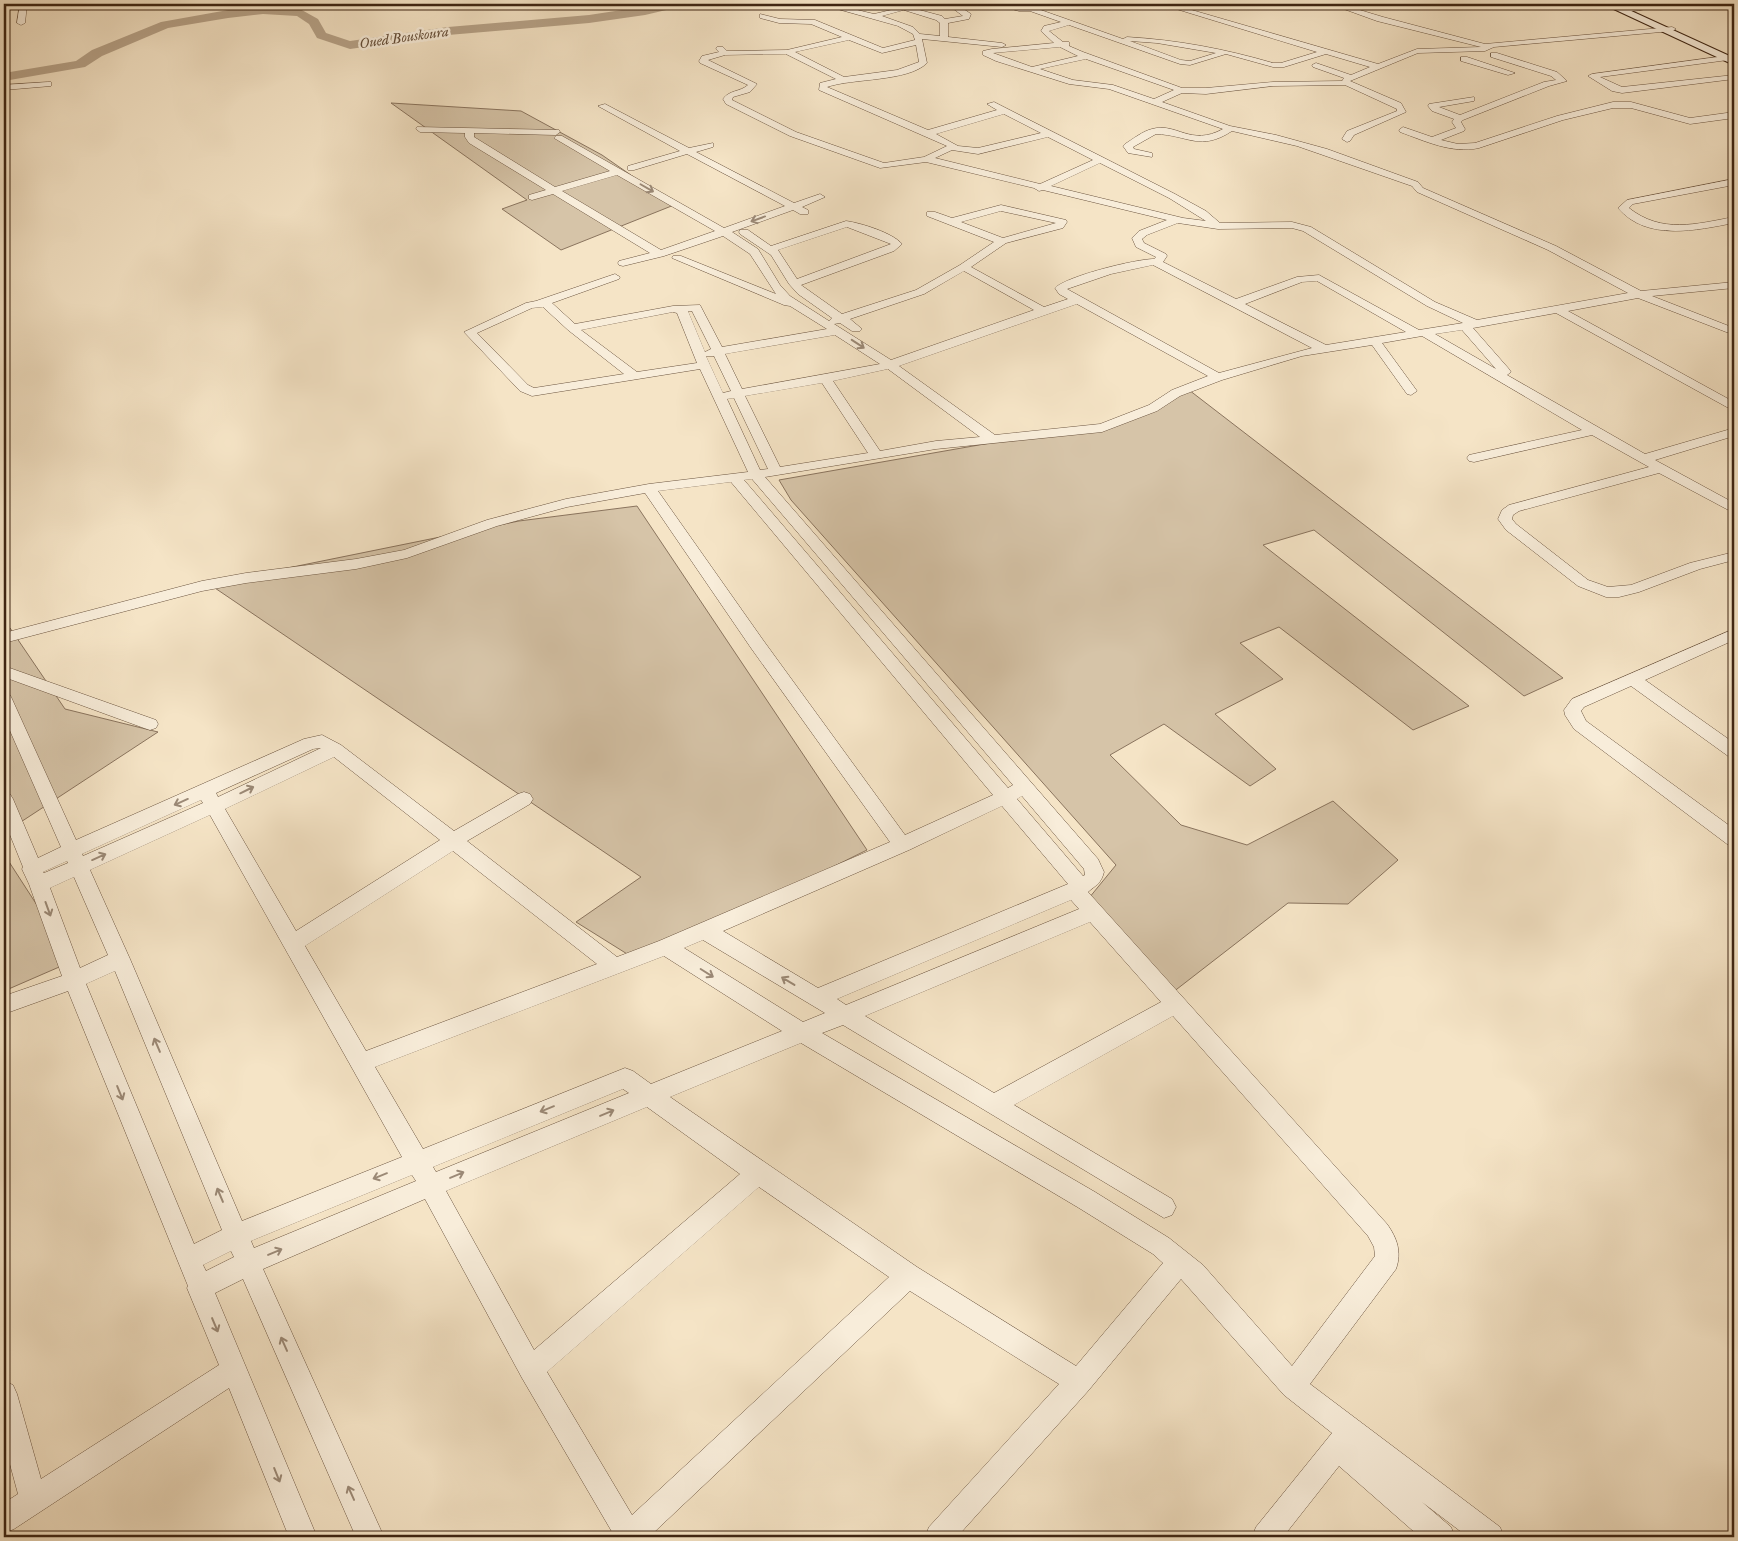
<svg xmlns="http://www.w3.org/2000/svg" width="1738" height="1541" font-family="'IM FELL Great Primer',serif">
	<style>
		.green { fill: #d6c4a8; stroke: #8a745e }
		.lines { fill: none; stroke-linecap: round; stroke-linejoin: round }
		.river { fill: #b7a389; fill-rule: evenodd }
		.street-casing { stroke: #6c5540; stroke-width: 1 }
		.secondary-casing { stroke: #3e2513; stroke-width: 2 }
		.street { fill: #f8edda; fill-rule: evenodd }
		.secondary { fill: #f8edda; fill-rule: evenodd }
		.oneway { stroke: #9b8976 }
		.labels { text-anchor: middle; stroke-width: 5; stroke-linejoin: round; paint-order: stroke }
		.far-water-label { font-size: 14px; font-style: italic; fill: #624b36; stroke: #f8edda }
	</style>
	<rect width="100%" height="100%" fill="#f5e4c6"/>
	<filter id="stains"><feTurbulence type="fractalNoise" baseFrequency=".004" numOctaves="4"/><feColorMatrix values="0 0 0 0 .2 0 0 0 0 .09 0 0 0 0 .02 0 0 0 .5 -.17"/></filter>
	<radialGradient id="worn" r=".72"><stop offset=".6" stop-color="#630" stop-opacity="0"/><stop offset="1" stop-color="#630" stop-opacity=".3"/></radialGradient>
	<path class="green" d="M 391,103 L 521,111 L 602,155 L 674,205 L 561,250 L 502,209 L 527,200 Z
		M 1189,390 L 1563,678 L 1524,696 L 1314,530 L 1263,545 L 1469,706 L 1413,730 L 1279,627 L 1240,643 L 1283,679 L 1215,714 L 1276,769 L 1250,786 L 1164,724 L 1110,755 L 1181,825 L 1247,845 L 1333,801 L 1398,860 L 1348,904 L 1288,903 L 1168,996 L 1089,898 L 1116,865 L 791,500 L 779,480 L 996,442 L 1094,431 Z
		M 637,506 L 867,850 L 640,962 L 576,922 L 641,877 L 209,584 L 519,521 Z
		M 10,628 L 65,709 L 158,732 L 4,833 L 4,630 Z
		M 4,854 L 73,961 L 4,991 Z"/>
	<g class="lines">
		<path class="river" d="M 661,4 L 681,4 L 679,7 L 645,15 L 589,23 L 448,35 L 350,49 L 317,38 L 309,24 L 297,16 L 263,14 L 228,18 L 168,28 L 102,56 L 85,67 L 4,81 L 4,73 L 76,61 L 92,50 L 161,22 L 228,10 L 263,6 L 300,9 L 318,19 L 326,33 L 350,41 L 448,27 L 589,15 Z"/>
		<g class="street-casing">
			<path id="street" d="M 20,4 L 27,4 L 25,23 L 21,25 L 17,23 Z
				M 628,4 L 636,4 L 639,6 L 635,8 Z
				M 820,4 L 832,4 L 874,14 L 917,4 L 917,7 L 912,8 L 942,16 L 945,19 L 963,16 L 947,4 L 956,4 L 971,14 L 969,19 L 948,23 L 948,37 L 1002,43 L 1006,45 L 1002,47 L 922,39 L 927,63 C 908,82 853,78 827,87 L 928,130 L 997,110 L 987,104 L 994,102 L 1175,194 L 1206,211 L 1220,223 L 1292,222 L 1311,227 L 1435,302 L 1477,320 L 1628,293 L 1548,250 L 1417,192 L 1412,186 L 1297,146 L 1232,131 C 1200,152 1188,135 1156,134 L 1133,147 L 1134,149 L 1152,153 L 1152,157 L 1128,153 L 1123,146 L 1125,144 C 1133,139 1143,131 1152,129 C 1177,122 1190,147 1223,129 L 1109,89 L 1069,84 L 996,61 L 983,55 L 983,51 L 992,49 L 1054,43 L 1041,31 L 1044,26 L 1061,22 L 1030,11 L 1019,11 L 994,4 L 1031,7 L 1052,4 L 1038,9 L 1123,39 L 1127,37 C 1178,40 1225,49 1273,63 L 1281,63 L 1317,52 L 1160,4 L 1171,4 L 1378,64 L 1417,49 L 1481,47 L 1377,21 L 1330,4 L 1340,4 L 1383,17 L 1485,44 L 1672,27 L 1676,29 L 1672,31 L 1494,47 L 1485,51 L 1418,53 L 1350,81 L 1401,103 L 1406,112 L 1354,135 L 1350,141 L 1347,142 L 1342,139 L 1347,131 L 1397,111 L 1397,109 L 1345,85 L 1273,86 L 1206,94 L 1182,93 L 1162,102 L 1230,126 L 1276,135 L 1327,149 L 1418,182 L 1423,188 L 1556,246 L 1641,291 L 1734,282 L 1734,288 L 1652,296 L 1734,328 L 1734,335 L 1638,298 L 1568,311 L 1734,402 L 1734,411 L 1556,313 L 1473,328 L 1509,369 L 1511,372 L 1507,375 L 1645,454 L 1734,428 L 1734,436 L 1655,460 L 1734,503 L 1734,513 L 1659,473 L 1519,511 L 1513,515 L 1512,519 L 1516,524 L 1588,580 L 1608,587 L 1631,585 L 1690,563 L 1734,552 L 1734,560 L 1700,569 L 1639,592 L 1619,597 L 1606,597 L 1578,586 L 1506,530 L 1498,519 L 1502,510 L 1509,505 L 1649,467 L 1592,435 L 1474,462 L 1469,461 L 1467,458 L 1469,455 L 1582,430 L 1422,336 L 1382,343 L 1417,391 L 1411,395 L 1407,394 L 1372,345 L 1302,356 L 1222,380 L 1180,396 L 1157,411 L 1102,432 L 936,449 L 765,477 L 1098,859 L 1104,872 C 1101,884 1096,885 1088,892 L 1387,1224 C 1397,1238 1402,1252 1396,1269 L 1310,1384 L 1500,1527 L 1504,1537 L 1468,1537 L 1422,1502 L 1451,1527 L 1455,1537 L 1420,1537 L 1339,1466 L 1283,1537 L 1252,1537 L 1256,1527 L 1332,1433 L 1284,1395 L 1181,1279 L 1088,1391 L 957,1537 L 925,1537 L 929,1527 L 1059,1384 L 910,1291 L 649,1537 L 615,1537 L 522,1378 L 425,1199 L 263,1269 L 384,1537 L 356,1537 L 243,1279 L 215,1293 L 317,1537 L 289,1537 L 229,1388 L 14,1529 L 4,1533 L 4,1503 L 18,1494 L 4,1442 L 4,1381 L 13,1385 L 17,1394 L 41,1479 L 219,1365 L 187,1288 L 188,1286 L 68,991 L 4,1014 L 4,996 L 62,976 L 29,884 L 22,869 L 23,867 L 4,820 L 4,792 L 10,794 L 13,799 L 38,858 L 61,847 L 4,717 L 4,693 L 10,695 L 12,699 L 76,840 L 304,739 L 322,735 L 341,745 L 454,831 L 518,794 L 524,792 L 530,794 L 533,799 L 530,804 L 467,841 L 617,957 L 659,941 L 890,842 L 751,648 L 645,493 L 567,507 L 497,526 L 407,558 L 356,569 L 246,583 L 202,591 L 4,643 L 4,633 L 202,581 L 246,573 L 356,559 L 404,550 L 487,520 L 566,499 L 649,484 L 748,472 L 700,369 L 532,396 L 520,391 L 464,332 L 526,303 L 536,301 L 615,274 L 620,277 L 619,279 L 552,303 L 575,324 L 673,306 L 700,305 L 722,347 L 827,329 L 790,306 L 784,305 L 672,258 L 673,256 L 681,256 L 776,294 L 750,254 L 723,236 L 664,256 L 623,266 L 619,265 L 618,263 L 619,261 L 650,253 L 553,194 L 532,200 L 529,199 L 529,195 L 546,190 L 469,143 L 465,137 L 465,133 L 420,132 L 416,129 L 417,127 L 559,130 L 560,132 L 556,135 L 474,133 L 474,137 L 555,187 L 610,171 L 554,138 L 556,136 L 562,136 L 724,228 L 785,206 L 687,154 L 634,170 L 628,170 L 628,166 L 680,151 L 598,106 L 605,104 L 689,148 L 713,143 L 713,147 L 696,152 L 794,203 L 820,194 L 825,197 L 802,207 L 808,210 L 808,214 L 800,214 L 793,210 L 732,232 L 758,249 L 780,285 L 790,296 L 829,321 L 832,318 L 798,294 L 789,284 L 771,255 L 740,234 L 739,232 L 740,230 L 748,230 L 771,246 L 846,221 C 861,223 893,233 902,244 L 894,251 L 801,285 L 842,314 L 916,290 L 960,265 L 994,242 L 927,216 L 927,212 L 935,212 L 952,218 L 1001,205 L 1066,220 L 1067,222 L 1063,228 L 1006,243 L 971,267 L 1044,307 L 1068,299 L 1059,294 L 1055,288 C 1067,276 1136,259 1154,259 L 1156,257 L 1136,247 L 1132,238 L 1139,231 L 1167,220 L 1043,190 L 1039,191 L 1034,188 L 926,162 L 880,168 L 790,136 L 726,104 L 723,99 C 729,90 740,92 748,85 L 700,63 L 699,61 L 702,56 L 719,52 L 716,49 L 717,47 L 723,47 L 727,51 L 787,50 L 842,37 L 811,24 L 779,23 L 760,18 L 760,14 L 780,19 L 815,20 L 883,48 L 915,40 L 913,34 L 898,26 ZM 904,10 L 936,20 L 940,23 L 940,36 L 920,34 L 913,27 L 882,16 ZM 1069,25 L 1180,64 L 1190,65 L 1226,54 L 1273,67 L 1284,67 L 1326,54 L 1370,67 L 1351,75 L 1316,63 L 1312,65 L 1313,67 L 1344,78 L 1342,81 L 1273,82 L 1206,88 L 1182,88 L 1083,52 L 1069,46 L 1069,42 L 1063,42 L 1049,31 ZM 849,40 L 882,53 L 916,45 L 919,62 L 897,70 L 844,77 L 795,52 ZM 1130,41 L 1157,43 L 1216,53 L 1190,61 L 1181,60 ZM 1060,47 L 1078,56 L 1032,67 L 993,53 ZM 786,54 L 836,79 L 820,83 L 819,90 L 947,146 L 924,157 L 884,163 L 796,132 L 732,100 L 733,97 L 750,92 L 757,84 L 708,60 L 725,55 ZM 1086,59 L 1174,90 L 1154,99 L 1113,85 L 1073,80 L 1040,69 ZM 1004,114 L 1041,133 L 978,148 L 958,146 L 936,134 ZM 1048,137 L 1093,160 L 1040,184 L 935,158 L 952,150 L 978,154 ZM 1100,163 L 1169,198 L 1206,221 L 1183,218 L 1051,186 ZM 617,175 L 715,231 L 661,250 L 562,191 ZM 1001,211 L 1056,223 L 1003,238 L 961,222 ZM 1178,223 L 1218,229 L 1292,228 L 1303,231 L 1427,306 L 1463,323 L 1419,330 L 1319,275 L 1297,277 L 1236,299 L 1163,262 L 1167,256 L 1166,254 L 1144,243 L 1142,239 L 1147,235 ZM 847,227 L 891,244 L 797,279 L 778,250 ZM 1153,265 L 1312,348 L 1219,373 L 1067,289 L 1111,274 ZM 964,271 L 1034,310 L 891,360 L 834,324 L 840,323 L 852,331 L 860,331 L 862,329 L 850,319 L 924,294 ZM 1317,281 L 1406,332 L 1326,345 L 1245,304 L 1302,282 ZM 1077,304 L 1208,376 L 1172,390 L 1149,405 L 1100,424 L 995,435 L 899,366 ZM 543,307 L 568,330 L 624,374 L 534,388 L 528,385 L 477,333 L 532,308 ZM 688,311 L 692,311 L 711,349 L 705,352 ZM 673,312 L 677,313 L 697,363 L 637,372 L 581,330 ZM 1462,330 L 1496,369 L 1435,334 ZM 835,335 L 880,364 L 742,389 L 725,354 ZM 706,356 L 714,356 L 731,391 L 723,393 ZM 888,369 L 980,437 L 936,441 L 880,451 L 833,381 ZM 822,383 L 868,453 L 780,467 L 745,396 ZM 734,398 L 768,469 L 760,470 L 727,399 ZM 752,479 L 1013,785 L 1008,788 L 744,480 ZM 731,482 L 993,795 L 905,835 L 763,640 L 658,491 ZM 320,748 L 321,748 L 218,797 L 216,793 L 313,749 ZM 334,757 L 440,840 L 296,931 L 225,809 ZM 1022,796 L 1084,869 L 1085,875 L 1083,876 L 1017,799 ZM 201,800 L 203,803 L 83,856 L 82,854 ZM 1002,806 L 1068,884 L 818,988 L 723,931 L 909,850 ZM 210,815 L 402,1157 L 242,1221 L 130,959 L 90,870 ZM 453,851 L 597,964 L 366,1051 L 305,946 ZM 67,861 L 68,863 L 44,873 L 43,872 ZM 74,877 L 108,955 L 80,968 L 50,888 ZM 1071,900 L 1079,909 L 846,1005 L 837,999 ZM 1090,922 L 1161,1002 L 994,1093 L 865,1016 ZM 703,940 L 825,1013 L 803,1022 L 684,948 ZM 664,956 L 782,1031 L 651,1084 L 633,1071 L 625,1068 L 423,1149 L 375,1067 ZM 115,971 L 222,1230 L 194,1244 L 86,984 ZM 1173,1016 L 1368,1236 L 1374,1247 L 1375,1256 L 1292,1366 L 1203,1265 L 1169,1238 L 1095,1192 L 822,1033 L 843,1025 L 1164,1218 L 1172,1215 L 1176,1207 L 1172,1199 L 1014,1105 ZM 801,1043 L 1079,1208 L 1153,1254 L 1163,1263 L 1076,1366 L 917,1267 L 670,1097 ZM 623,1089 L 629,1093 L 436,1172 L 433,1167 ZM 647,1107 L 740,1174 L 534,1350 L 446,1191 ZM 412,1175 L 416,1181 L 254,1248 L 251,1241 ZM 759,1187 L 889,1277 L 632,1515 L 547,1372 ZM 231,1251 L 234,1257 L 206,1271 L 203,1265 Z
				M 1636,4 L 1645,4 L 1650,7 C 1643,11 1624,13 1617,9 L 1621,7 L 1637,6 Z
				M 1491,53 L 1497,53 L 1557,72 L 1567,81 L 1549,86 L 1463,120 L 1461,122 L 1465,129 L 1464,131 L 1441,140 L 1458,144 L 1475,143 L 1557,116 L 1613,102 L 1631,102 L 1690,118 L 1734,112 L 1734,118 L 1690,124 L 1631,108 L 1613,108 L 1563,120 L 1479,148 C 1452,154 1425,141 1400,132 L 1399,130 L 1403,127 L 1432,137 L 1456,128 L 1452,122 L 1454,119 L 1432,111 L 1428,106 L 1429,104 L 1474,97 L 1474,101 L 1439,107 L 1460,115 L 1544,82 L 1556,80 L 1551,76 L 1491,57 Z
				M 1725,56 L 1729,58 L 1728,60 L 1600,77 L 1622,87 L 1734,75 L 1734,79 L 1622,93 L 1612,91 L 1588,76 L 1592,74 Z
				M 1461,57 L 1467,57 L 1515,73 L 1508,75 L 1461,61 Z
				M 48,82 L 51,82 L 51,86 L 4,90 L 4,85 Z
				M 1734,179 L 1734,185 L 1633,204 L 1629,208 C 1662,234 1696,224 1734,217 L 1734,223 C 1697,230 1647,242 1618,208 L 1627,200 Z
				M 1734,629 L 1734,640 L 1645,680 L 1734,743 L 1734,758 L 1728,756 L 1631,686 L 1584,707 L 1581,711 L 1586,721 L 1734,829 L 1734,846 L 1727,844 L 1574,729 L 1565,715 L 1564,710 L 1572,699 Z
				M 4,666 L 156,720 L 158,724 L 156,728 L 150,730 L 144,728 L 4,677 Z"/>
		</g>
		<g class="secondary-casing">
			<path id="secondary" d="M 1603,4 L 1616,4 L 1734,58 L 1734,65 Z"/>
		</g>
		<use href="#street" class="street"/>
		<use href="#secondary" class="secondary"/>
	</g>
	<defs><path id="oneway-shaft" d="M-6 0H5M1.5-3L5.5 0L1.5 3" fill="none" stroke-width="1.6" stroke-linecap="round" stroke-linejoin="round" transform="scale(1.25)"/></defs>
	<g class="oneway">
		<use href="#oneway-shaft" transform="translate(647 188) rotate(30)"/>
		<use href="#oneway-shaft" transform="translate(758 219) rotate(160)"/>
		<use href="#oneway-shaft" transform="translate(858 344) rotate(33)"/>
		<use href="#oneway-shaft" transform="translate(247 790) rotate(-26)"/>
		<use href="#oneway-shaft" transform="translate(181 802) rotate(156)"/>
		<use href="#oneway-shaft" transform="translate(99 857) rotate(-24)"/>
		<use href="#oneway-shaft" transform="translate(48 909) rotate(70)"/>
		<use href="#oneway-shaft" transform="translate(707 973) rotate(32)"/>
		<use href="#oneway-shaft" transform="translate(788 981) rotate(-149)"/>
		<use href="#oneway-shaft" transform="translate(157 1045) rotate(-113)"/>
		<use href="#oneway-shaft" transform="translate(120 1093) rotate(68)"/>
		<use href="#oneway-shaft" transform="translate(547 1109) rotate(158)"/>
		<use href="#oneway-shaft" transform="translate(607 1113) rotate(-23)"/>
		<use href="#oneway-shaft" transform="translate(457 1175) rotate(-23)"/>
		<use href="#oneway-shaft" transform="translate(380 1176) rotate(158)"/>
		<use href="#oneway-shaft" transform="translate(220 1195) rotate(-113)"/>
		<use href="#oneway-shaft" transform="translate(275 1252) rotate(-23)"/>
		<use href="#oneway-shaft" transform="translate(215 1325) rotate(67)"/>
		<use href="#oneway-shaft" transform="translate(284 1344) rotate(-114)"/>
		<use href="#oneway-shaft" transform="translate(277 1475) rotate(68)"/>
		<use href="#oneway-shaft" transform="translate(351 1493) rotate(-114)"/>
	</g>
	<g class="labels">
		<g class="far-water-label">
			<text transform="translate(404 37) rotate(-8)" y="5">Oued Bouskoura</text>
		</g>
	</g>
	<rect width="1738" height="1541" fill="none" stroke="#f5e4c6" stroke-width="20"/>
	<rect x="5" y="5" width="1728" height="1531" fill="none" stroke="#3e2513" stroke-width="2.5"/>
	<rect x="10" y="10" width="1718" height="1521" fill="none" stroke="#3e2513"/>
	<rect width="100%" height="100%" filter="url(#stains)"/>
	<rect width="100%" height="100%" fill="url(#worn)"/>
</svg>
